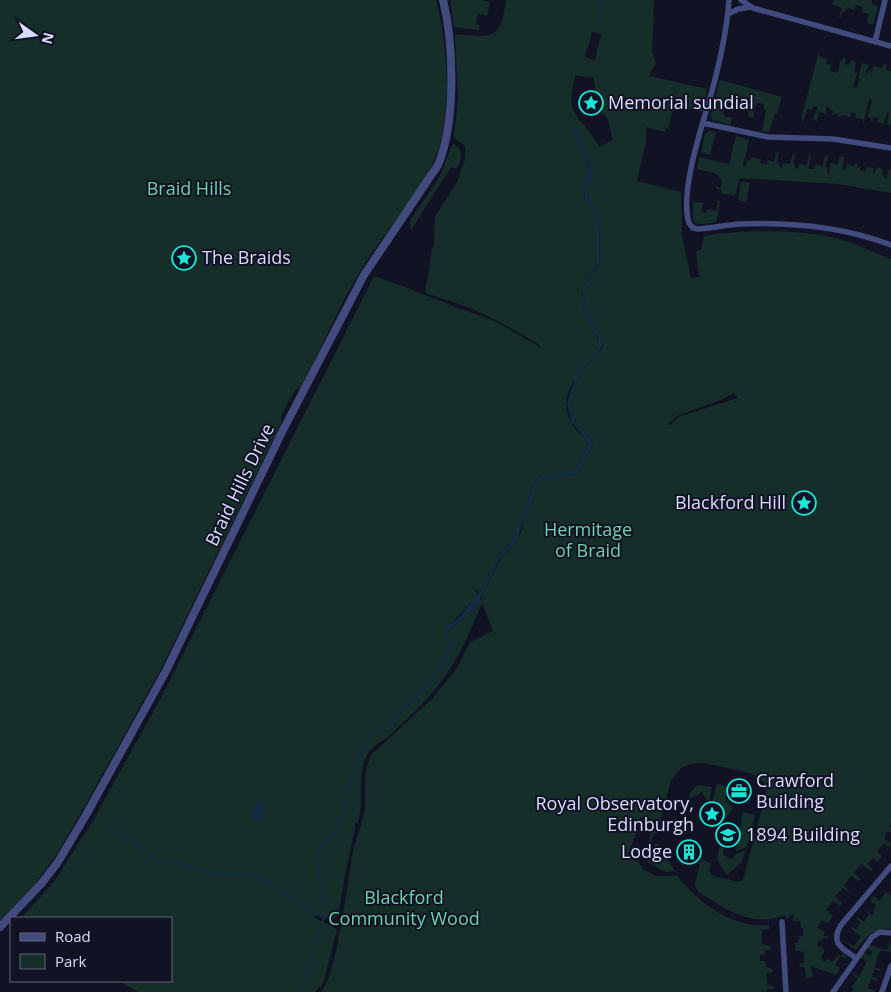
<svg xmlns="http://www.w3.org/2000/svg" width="891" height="992" font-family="'Open Sans',sans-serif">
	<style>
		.green { fill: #162e29; fill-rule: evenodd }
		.water { fill: #122d43 }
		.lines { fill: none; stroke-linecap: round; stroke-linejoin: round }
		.stream { stroke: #122d43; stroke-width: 2 }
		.minor { stroke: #424b7e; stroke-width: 5.5 }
		.tertiary { stroke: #424b7e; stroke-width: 8 }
		.labels { text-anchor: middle; stroke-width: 4; stroke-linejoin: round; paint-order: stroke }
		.poi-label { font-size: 18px; fill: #dadcfb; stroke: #121225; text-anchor: start }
		.park-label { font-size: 18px; fill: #6dd3a8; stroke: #121225 }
		.street-label { font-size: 18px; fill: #dadcfb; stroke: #121225 }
	</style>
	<rect width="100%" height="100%" fill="#121225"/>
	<path class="green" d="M 0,0 L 436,0 C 448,41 453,122 434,161 C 416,199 386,230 364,265 C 339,304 322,349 299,390 L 296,389 L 281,415 L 282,421 L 160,671 L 81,813 L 57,854 L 34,885 L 0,921 Z
		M 450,0 L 482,0 L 490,2 L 487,16 L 478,13 L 476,24 L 480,25 L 479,30 L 454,27 Z
		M 506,0 L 654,0 L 652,53 L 656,63 L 649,76 L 707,89 L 702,112 L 674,105 L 668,129 L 665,128 L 665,132 L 646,127 L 646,141 L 637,181 L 681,192 L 682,235 L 691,278 L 699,277 L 696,251 L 701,250 L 704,236 C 736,230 797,229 830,237 C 850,241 871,251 891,259 L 891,823 L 889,826 L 891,828 L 891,832 L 886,832 L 885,840 L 891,843 L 891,846 L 889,847 L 884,843 L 877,851 L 882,856 L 878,862 L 873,858 L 867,864 L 873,869 L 871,871 L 861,864 L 854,873 L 860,879 L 858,881 L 851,876 L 844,885 L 851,893 L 843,888 L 835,897 L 842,903 L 840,906 L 833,901 L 826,910 L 833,916 L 828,923 L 821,920 L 818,928 L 825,932 L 823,936 L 828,936 L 828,938 L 823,938 L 822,940 L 818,940 L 817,946 L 824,948 L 824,953 L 821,956 L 824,962 L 828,959 L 832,962 L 839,955 L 841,956 L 843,953 L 847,957 L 846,959 L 841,956 L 835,965 L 840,968 L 836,975 L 811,966 L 813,977 L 806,978 L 805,967 L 796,967 L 800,966 L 800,964 L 804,963 L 804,951 L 800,953 L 800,951 L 796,951 L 795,943 L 799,942 L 799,936 L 803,936 L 803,928 L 801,928 L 800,921 L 793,921 L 793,914 L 786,919 L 785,915 C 759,926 733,915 712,900 C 706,897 700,894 696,889 L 695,883 L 701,860 L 711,863 L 709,871 L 713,876 L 739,882 L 743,880 L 766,792 L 764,783 L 760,779 L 750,773 L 705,763 L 691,764 L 681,768 L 671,780 L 657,834 L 653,833 L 651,843 L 649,842 L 653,820 L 640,817 L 637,831 L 627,857 L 638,862 L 643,869 L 656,876 L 678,876 C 698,904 733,928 769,925 L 769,929 L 762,930 L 762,944 L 770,946 L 771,950 L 765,950 L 765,955 L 760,955 L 760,961 L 764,961 L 767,968 L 771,968 L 773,972 L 766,973 L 767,983 L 768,986 L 773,986 L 774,989 L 767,989 L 767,992 L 321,992 C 337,977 348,878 353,851 C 356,839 361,827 364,814 C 368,791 360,777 372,754 L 433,698 L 457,668 L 470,642 L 493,631 L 482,603 C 467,640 452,674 423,703 C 412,714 401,725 390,735 C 382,742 373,745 367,755 C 356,776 365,800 358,822 L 355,824 L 355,829 L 346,869 L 339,911 L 337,916 L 332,920 L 314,915 C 319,923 331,923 337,930 L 323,983 L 315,992 L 139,992 L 118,981 L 171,981 L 171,918 L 21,918 L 53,883 L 91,824 L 162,696 L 374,276 C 401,285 426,295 453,306 C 468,312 485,316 500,324 C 513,331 527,340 540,347 L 541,346 C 506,324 468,304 427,294 L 425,291 L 429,271 L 432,248 L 434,247 L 435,217 L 457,182 L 465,160 L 465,146 L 454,137 L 458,98 L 455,34 C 492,37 501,42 506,0 ZM 592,32 L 601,34 L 595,60 L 585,57 ZM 576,75 L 594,78 L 595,90 L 603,104 L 600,111 L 607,117 L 613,140 L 599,147 C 593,133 581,124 574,111 C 569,102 573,84 576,75 ZM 571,126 L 590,162 L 593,176 C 578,196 594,199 600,217 L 599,265 L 585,291 L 584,300 L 590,318 L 602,338 L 603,346 L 597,355 L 584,368 L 581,374 L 575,385 L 570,405 L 577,426 L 590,438 L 593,444 L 579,473 C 566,478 550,475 539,482 L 529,510 L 524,517 L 521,532 L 514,545 L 501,558 L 481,597 L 482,600 L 480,599 L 481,602 L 444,635 C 445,627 471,604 478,595 L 471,584 L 479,593 L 501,552 L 508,546 L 515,536 L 531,491 L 538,477 L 575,471 L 589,443 C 584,436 575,431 571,422 C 554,388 588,371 598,346 C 599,331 583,317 582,299 C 581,286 590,278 595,267 C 599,258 599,221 596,212 C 594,207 589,204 585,201 L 584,186 L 589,168 ZM 734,393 L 738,398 L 678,417 L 671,425 L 668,424 L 677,416 L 723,399 Z
		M 834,0 L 872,0 L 872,4 L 878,6 L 873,25 L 867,23 L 869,14 L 862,12 L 863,7 L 856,5 L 855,10 L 846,7 L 845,12 L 842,12 L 841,17 L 839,17 L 842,8 L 832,4 Z
		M 819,51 L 819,56 L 827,59 L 826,64 L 831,65 L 833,60 L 830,71 L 836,73 L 839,70 L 840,61 L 842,60 L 843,58 L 846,59 L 845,64 L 849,65 L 851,60 L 856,62 L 854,72 L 857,73 L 853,87 L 857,88 L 860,79 L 858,78 L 862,63 L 869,65 L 865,73 L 867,74 L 869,71 L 872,72 L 873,66 L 882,68 L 883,64 L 887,65 L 886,70 L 891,71 L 891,125 L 887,124 L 889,113 L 887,112 L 884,124 L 877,122 L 879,118 L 873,117 L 873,122 L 871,121 L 871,117 L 868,117 L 872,100 L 869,99 L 863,124 L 863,119 L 855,118 L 856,113 L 851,112 L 850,117 L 843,115 L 841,120 L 842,116 L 837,116 L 838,114 L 835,113 L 834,115 L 832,115 L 833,111 L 830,110 L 828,106 L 826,108 L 827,114 L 819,112 L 816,123 L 816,120 L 813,119 L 818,107 L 813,106 L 812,110 L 807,109 L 803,124 L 803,119 L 801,119 L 800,123 Z
		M 720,80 L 782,97 L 777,114 L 775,114 L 769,132 L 762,131 L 766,110 L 764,109 L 764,104 L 756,103 L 753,118 L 748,117 L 749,113 L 744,109 L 746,103 L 744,103 L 743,109 L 739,108 L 740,106 L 743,107 L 743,103 L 737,101 L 736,105 L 728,103 L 726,104 L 723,114 L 724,116 L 732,118 L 730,125 L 712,120 L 711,113 Z
		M 709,131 L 716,132 L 710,155 L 701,152 L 705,134 Z
		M 736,136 L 749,140 L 743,166 L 745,167 L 747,160 L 750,161 L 751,157 L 761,159 L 760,163 L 767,164 L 768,160 L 774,162 L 777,152 L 779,152 L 777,162 L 779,163 L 779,167 L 782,167 L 783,163 L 790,164 L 793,154 L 795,154 L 793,164 L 795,165 L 795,168 L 798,169 L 799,164 L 807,165 L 809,155 L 811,156 L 808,169 L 814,169 L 816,164 L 823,166 L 825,155 L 828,156 L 825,167 L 828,168 L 827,172 L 829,174 L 831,163 L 838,165 L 840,156 L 844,157 L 842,169 L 846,170 L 847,164 L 854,166 L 855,164 L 858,164 L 857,167 L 859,168 L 861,164 L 860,170 L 865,172 L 867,167 L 874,168 L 873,173 L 875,173 L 877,167 L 883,169 L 882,176 L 887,178 L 888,170 L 891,170 L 891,193 L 838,184 L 740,178 L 735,196 L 721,193 L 722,190 L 716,189 L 716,186 L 719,188 L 721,187 L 722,180 L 715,173 L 697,169 L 699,157 L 729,164 Z
		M 454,144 C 464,150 462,161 456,169 L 451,167 L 411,230 L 410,220 L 439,178 L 452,145 Z
		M 741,181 L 750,183 L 746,202 L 738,200 Z
		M 693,201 L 703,203 L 701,212 L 706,213 L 707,209 L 716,211 L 718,201 L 720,201 L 717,220 C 714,224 701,225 695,223 L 693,219 Z
		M 717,784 L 728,787 L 725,801 L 733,807 C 729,819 716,828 709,813 Z
		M 698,785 L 712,787 L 709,803 L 702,792 L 689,799 L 690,793 Z
		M 743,812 L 755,815 L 747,847 L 736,851 Z
		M 655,844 L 658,844 L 675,871 L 665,872 L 648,862 Z
		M 724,844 L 723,854 L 728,858 L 732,859 L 736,854 L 746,850 L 742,862 L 727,875 L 717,860 L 719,848 Z
		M 881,887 L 891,896 L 891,929 C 873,927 866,938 856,950 L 844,941 L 854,946 L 861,937 L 849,926 L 856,929 L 861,923 L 856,919 L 857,917 L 864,922 L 866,920 L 865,919 L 869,914 L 863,908 L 872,915 L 875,912 L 873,910 L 876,905 L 870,901 L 874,896 L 879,901 L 886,893 Z
		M 891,939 L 891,952 L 881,950 L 876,957 L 877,958 L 875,968 L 881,969 L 880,971 L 874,969 L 872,977 L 878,979 L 877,980 L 871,979 L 868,988 L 874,990 L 874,992 L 852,992 L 854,989 L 851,987 L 858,979 L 853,975 L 854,974 L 859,977 L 867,961 L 861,957 L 863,953 L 871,956 L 872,952 L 867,948 L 869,945 L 887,950 Z"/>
	<path class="water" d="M 572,125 C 580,135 592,163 593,176 C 578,197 594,198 600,217 L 599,265 L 585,291 L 584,300 L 590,318 L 602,338 L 603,344 L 597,355 L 584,368 L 581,374 L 575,385 L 570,405 L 577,426 L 590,438 L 593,444 L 579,473 C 566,478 550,475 539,482 L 529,510 L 524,517 L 518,538 L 514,545 L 500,558 L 480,599 L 481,602 L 444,635 L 446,628 L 460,616 L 479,593 L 501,552 L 508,546 L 515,536 L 531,491 L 538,477 L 575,471 L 589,443 L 571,422 L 567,403 L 576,375 L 593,355 L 598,346 L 598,338 L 586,316 L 582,301 L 583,289 L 596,266 L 597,249 L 596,213 L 594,209 L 585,201 L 584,186 L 589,167 L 570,126 Z
		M 258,802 L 263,802 L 266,804 L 261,818 L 256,821 L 252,818 C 251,812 252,805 258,802 Z"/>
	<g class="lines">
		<path class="stream" d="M 596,28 L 599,19 L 601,0
			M 99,821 L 133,842 L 148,856 L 158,861 L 176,862 L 216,874 L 254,875 L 271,884 L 310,911 L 324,918
			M 301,992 L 324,918 L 322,891 L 319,878 L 318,852 L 336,831 L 341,822 L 347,791 L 357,767 L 362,748 L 373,733 L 387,729 L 398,713 L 423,691 L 434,676 L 452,643 L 452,639 L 446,637 L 445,633"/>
		<path class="minor" d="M 729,0 C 727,31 720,61 712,91 C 703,123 679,192 689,223 L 693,228 L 698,229 C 712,228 726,225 740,224 C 791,222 843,227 891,245
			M 741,0 L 753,8 L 891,46
			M 728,14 L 738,9 L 751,7
			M 875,42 L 885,0
			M 703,123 L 768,137 L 833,139 L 891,148
			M 782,922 L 786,992
			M 856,958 C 842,948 830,944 841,925 L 891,866
			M 833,992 L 872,937 L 880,932 L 891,933
			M 882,992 L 891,966"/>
		<path class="tertiary" d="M 0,927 L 41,884 L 58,862 L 86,815 L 166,671 L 282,432 L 364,275 L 438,165 C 456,123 454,44 443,0"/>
	</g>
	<defs>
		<g id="sight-ring" transform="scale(1.25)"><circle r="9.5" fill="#121225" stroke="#1ce5d5" stroke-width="1.5"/><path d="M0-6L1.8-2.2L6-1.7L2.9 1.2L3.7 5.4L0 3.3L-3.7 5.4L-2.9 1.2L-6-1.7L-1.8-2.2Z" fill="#1ce5d5"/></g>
		<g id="office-ring" transform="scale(1.25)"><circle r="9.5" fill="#121225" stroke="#1ce5d5" stroke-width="1.5"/><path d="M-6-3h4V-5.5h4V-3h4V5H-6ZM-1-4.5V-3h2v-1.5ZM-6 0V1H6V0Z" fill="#1ce5d5"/></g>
		<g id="university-ring" transform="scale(1.25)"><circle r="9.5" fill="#121225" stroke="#1ce5d5" stroke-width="1.5"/><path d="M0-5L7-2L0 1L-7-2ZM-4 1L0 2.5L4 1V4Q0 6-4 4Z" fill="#1ce5d5"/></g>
		<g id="building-ring" transform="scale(1.25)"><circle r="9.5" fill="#121225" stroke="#1ce5d5" stroke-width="1.5"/><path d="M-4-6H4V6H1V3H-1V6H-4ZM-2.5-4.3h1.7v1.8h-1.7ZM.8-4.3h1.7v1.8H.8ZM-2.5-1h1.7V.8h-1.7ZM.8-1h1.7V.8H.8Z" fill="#1ce5d5"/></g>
	</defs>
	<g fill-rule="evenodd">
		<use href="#sight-ring" x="591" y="103"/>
		<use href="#sight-ring" x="184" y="258"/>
		<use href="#sight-ring" x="804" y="503"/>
		<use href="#office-ring" x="739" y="791"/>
		<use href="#sight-ring" x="712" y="814"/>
		<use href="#university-ring" x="728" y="835"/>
		<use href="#building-ring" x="689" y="852"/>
	</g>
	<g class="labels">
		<g class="poi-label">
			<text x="608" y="109">Memorial sundial</text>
			<text x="202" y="264">The Braids</text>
			<text x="786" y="509" text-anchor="end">Blackford Hill</text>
			<text x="756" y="787">Crawford<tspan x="756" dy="21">Building</tspan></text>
			<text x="694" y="810" text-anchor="end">Royal Observatory,<tspan x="694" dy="21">Edinburgh</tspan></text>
			<text x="746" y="841">1894 Building</text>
			<text x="672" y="858" text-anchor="end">Lodge</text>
		</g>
		<g class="park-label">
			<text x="189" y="195">Braid Hills</text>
			<text x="588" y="536">Hermitage<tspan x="588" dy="21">of Braid</tspan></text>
			<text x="404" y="904">Blackford<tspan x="404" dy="21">Community Wood</tspan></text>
		</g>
		<g class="street-label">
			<text transform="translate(240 485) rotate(-64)" y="6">Braid Hills Drive</text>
		</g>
	</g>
	<rect x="10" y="917" width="162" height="65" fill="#121225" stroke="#62637b"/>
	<rect x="20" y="933" width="25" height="8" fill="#424b7e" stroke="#62637b"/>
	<text x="55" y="942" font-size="15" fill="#dadcfb">Road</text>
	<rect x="20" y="954" width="25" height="15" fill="#162e29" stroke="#62637b"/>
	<text x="55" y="967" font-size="15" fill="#dadcfb">Park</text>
	<g transform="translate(35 35) rotate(104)" stroke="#121225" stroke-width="4" paint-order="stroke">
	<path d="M0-4L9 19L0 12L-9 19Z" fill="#dadcfb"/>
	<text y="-8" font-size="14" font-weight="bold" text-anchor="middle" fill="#dadcfb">N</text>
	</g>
</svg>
